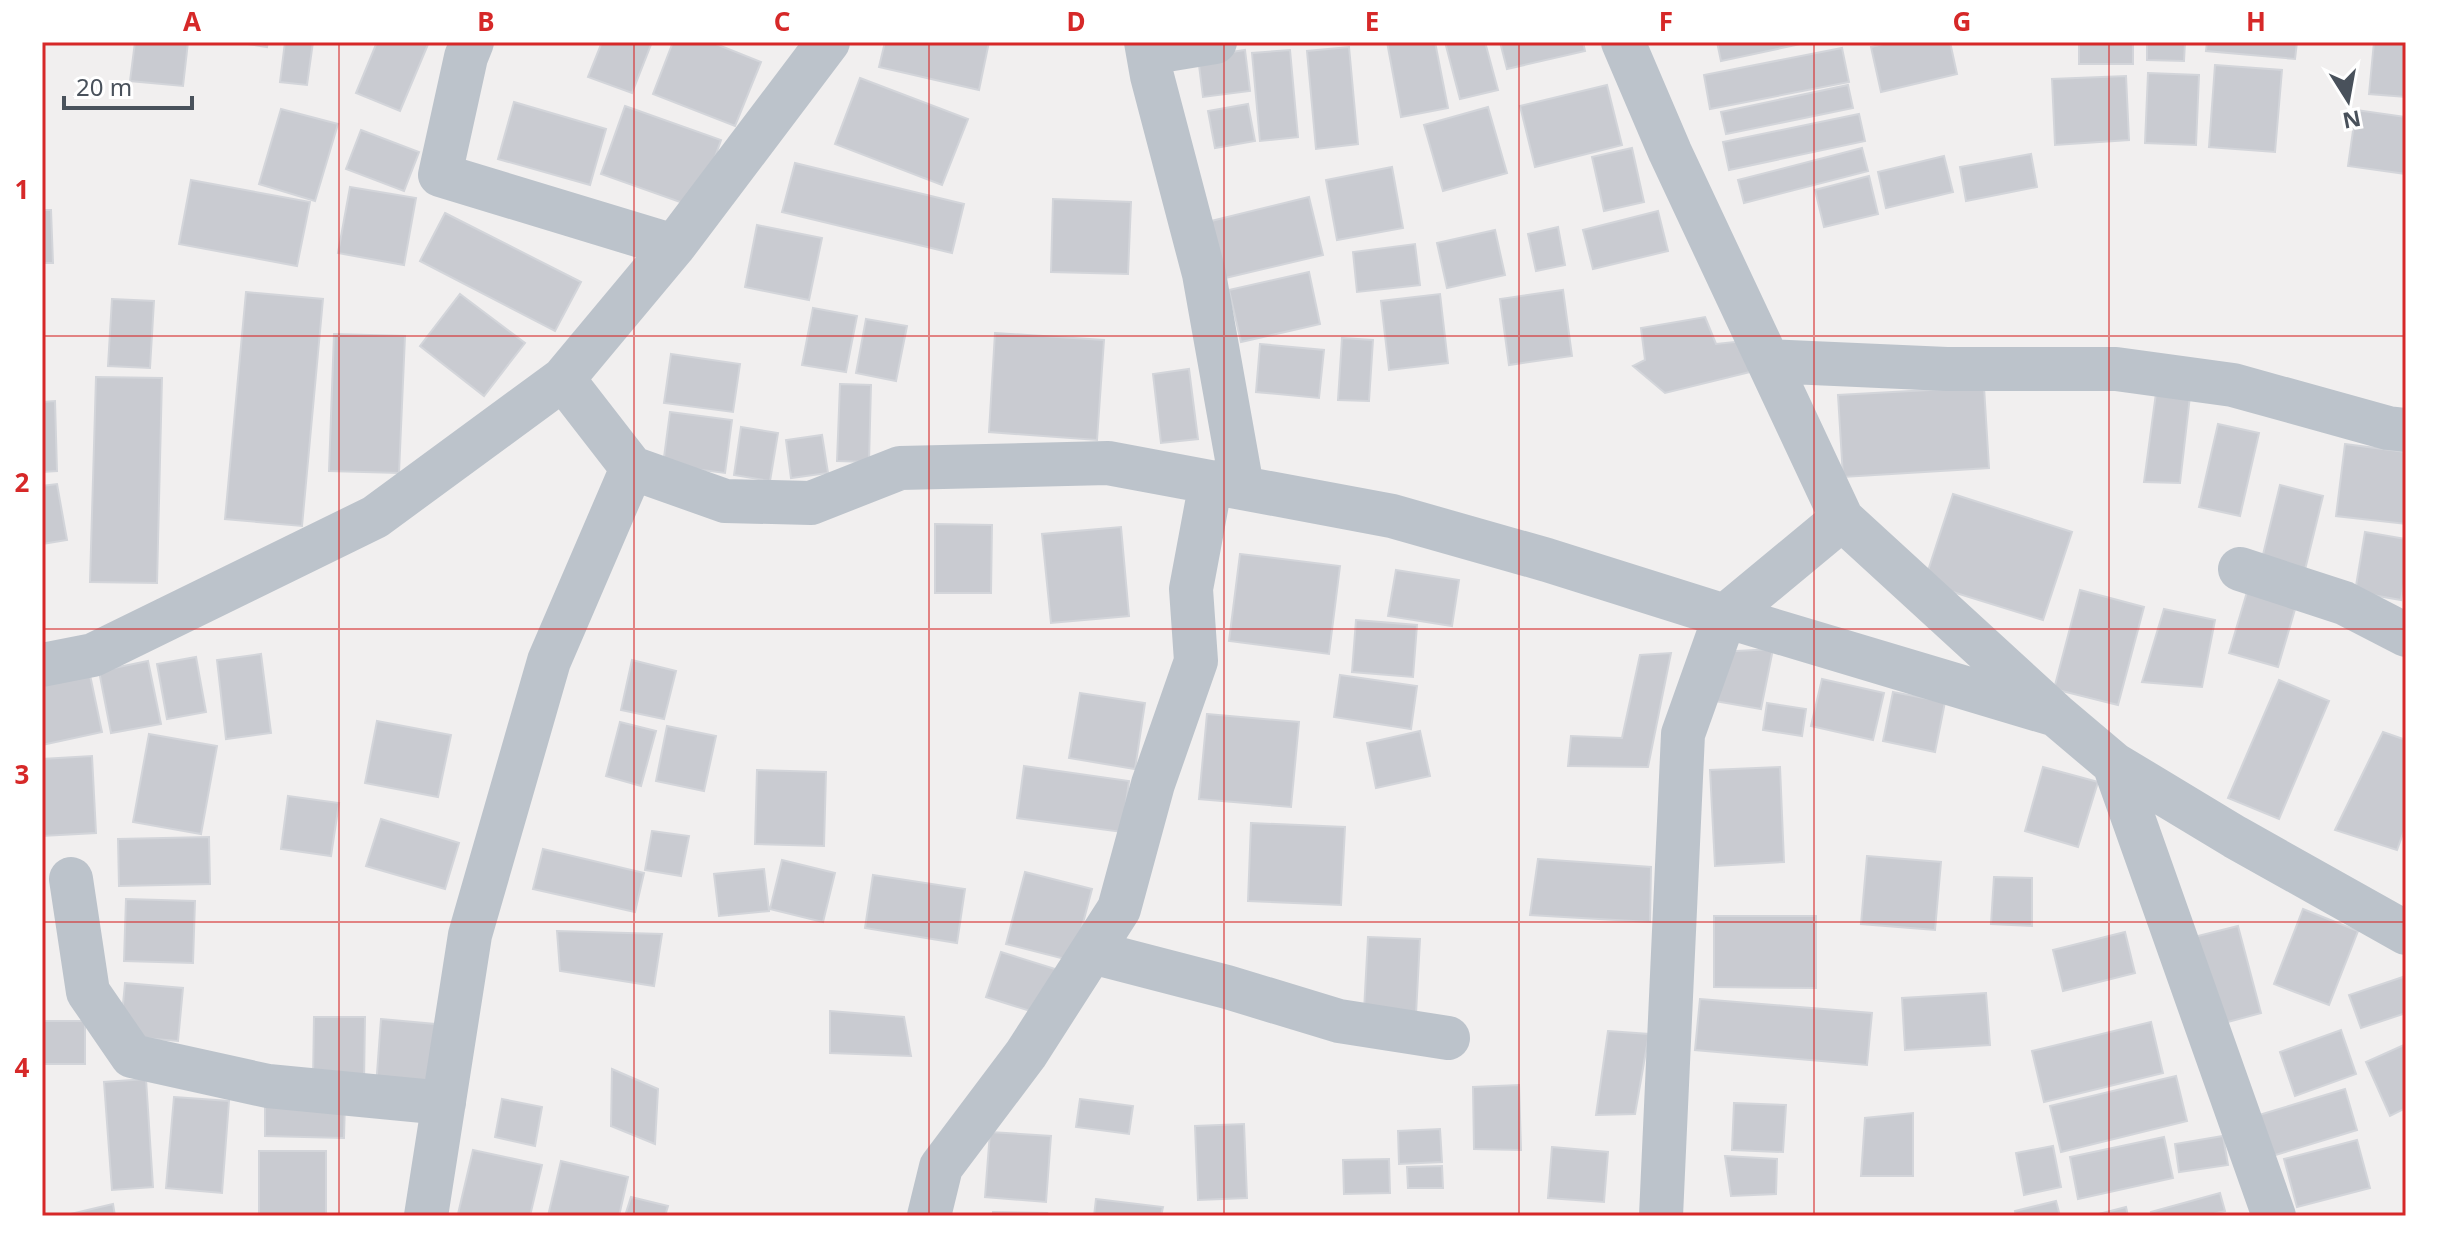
<svg xmlns="http://www.w3.org/2000/svg" width="2448" height="1258" font-family="'Noto Sans',sans-serif">
	<style>
		.building { fill: #c9cbd1; stroke: #d3d5da; stroke-width: 2 }
		.lines { fill: none; stroke-linecap: round; stroke-linejoin: round }
		.minor { stroke: #bcc3cb; stroke-width: 44 }
		.grid { fill: none; stroke: #d62828; stroke-width: 2; stroke-opacity: 0.55 }
		.neatline { fill: none; stroke: #d62828; stroke-width: 3 }
		.grid-label { font-size: 26px; text-anchor: middle; font-weight: bold; fill: #d62828 }
	</style>
	<rect width="100%" height="100%" fill="#f1efef"/>
	<path class="building" d="M 135,42 L 188,42 L 183,86 L 130,81 Z
		M 234,42 L 268,42 L 267,47 Z
		M 285,42 L 313,42 L 307,85 L 280,82 Z
		M 377,42 L 429,42 L 400,111 L 356,93 Z
		M 602,42 L 652,42 L 632,93 L 588,77 Z
		M 673,42 L 711,42 L 761,62 L 735,126 L 653,94 Z
		M 885,42 L 989,42 L 979,90 L 879,67 Z
		M 1387,42 L 1435,42 L 1448,108 L 1401,117 Z
		M 1445,42 L 1485,42 L 1498,90 L 1460,99 Z
		M 1500,42 L 1583,42 L 1585,51 L 1507,69 Z
		M 1717,42 L 1810,42 L 1721,61 Z
		M 1891,42 L 1950,42 L 1957,74 L 1881,92 L 1871,47 Z
		M 2079,42 L 2133,42 L 2133,64 L 2079,64 Z
		M 2147,42 L 2185,42 L 2184,61 L 2147,60 Z
		M 2207,42 L 2297,42 L 2295,59 L 2206,51 Z
		M 2374,42 L 2406,42 L 2406,97 L 2369,94 Z
		M 1349,47 L 1358,144 L 1316,149 L 1307,51 Z
		M 1842,48 L 1849,82 L 1710,109 L 1704,75 Z
		M 1245,50 L 1250,91 L 1203,97 L 1198,57 Z
		M 1290,50 L 1298,137 L 1260,141 L 1252,53 Z
		M 2215,65 L 2282,70 L 2275,152 L 2209,147 Z
		M 2148,73 L 2199,75 L 2196,145 L 2145,143 Z
		M 2126,76 L 2129,140 L 2055,145 L 2052,79 Z
		M 860,78 L 968,119 L 942,185 L 835,144 Z
		M 1607,85 L 1622,145 L 1535,167 L 1520,106 Z
		M 1848,85 L 1853,108 L 1726,134 L 1721,112 Z
		M 514,102 L 606,129 L 590,185 L 498,159 Z
		M 1248,104 L 1255,141 L 1215,148 L 1208,111 Z
		M 625,106 L 721,140 L 697,208 L 601,174 Z
		M 1488,107 L 1507,173 L 1443,191 L 1424,125 Z
		M 281,109 L 338,124 L 315,201 L 259,184 Z
		M 2356,110 L 2406,117 L 2406,174 L 2348,166 Z
		M 1859,114 L 1865,141 L 1729,170 L 1723,142 Z
		M 361,130 L 419,152 L 404,191 L 346,169 Z
		M 1632,148 L 1644,202 L 1604,211 L 1592,157 Z
		M 1862,148 L 1868,171 L 1744,203 L 1738,180 Z
		M 2031,154 L 2037,187 L 1966,201 L 1960,167 Z
		M 1944,156 L 1953,192 L 1886,208 L 1878,172 Z
		M 795,163 L 964,204 L 952,253 L 782,212 Z
		M 1392,167 L 1403,228 L 1337,240 L 1326,180 Z
		M 1869,176 L 1878,214 L 1824,227 L 1815,190 Z
		M 191,180 L 310,202 L 297,266 L 179,244 Z
		M 350,187 L 416,198 L 404,265 L 338,253 Z
		M 1309,197 L 1323,255 L 1221,279 L 1207,222 Z
		M 1053,199 L 1131,202 L 1128,274 L 1051,272 Z
		M 42,210 L 51,210 L 53,263 L 42,263 Z
		M 1658,211 L 1668,251 L 1593,269 L 1583,230 Z
		M 445,213 L 581,282 L 555,331 L 420,261 Z
		M 757,225 L 822,238 L 809,300 L 745,287 Z
		M 1558,227 L 1565,265 L 1536,271 L 1528,234 Z
		M 1495,230 L 1505,275 L 1447,288 L 1437,243 Z
		M 1415,244 L 1420,285 L 1357,292 L 1353,252 Z
		M 1309,272 L 1320,324 L 1241,342 L 1229,290 Z
		M 1563,290 L 1572,356 L 1509,365 L 1500,299 Z
		M 246,292 L 323,299 L 302,526 L 225,519 Z
		M 460,294 L 525,343 L 484,396 L 420,346 Z
		M 1440,294 L 1448,363 L 1389,370 L 1381,301 Z
		M 112,299 L 154,301 L 150,368 L 108,366 Z
		M 813,308 L 857,316 L 846,372 L 802,365 Z
		M 1705,317 L 1716,344 L 1744,341 L 1754,371 L 1665,393 L 1633,366 L 1645,360 L 1641,328 Z
		M 866,319 L 907,326 L 896,381 L 856,373 Z
		M 995,333 L 1104,340 L 1097,440 L 989,432 Z
		M 334,334 L 405,336 L 399,473 L 329,471 Z
		M 1342,338 L 1373,340 L 1369,401 L 1338,400 Z
		M 1260,344 L 1324,350 L 1319,398 L 1256,392 Z
		M 671,354 L 740,364 L 733,412 L 664,403 Z
		M 1189,369 L 1198,439 L 1161,443 L 1153,374 Z
		M 96,377 L 162,378 L 157,583 L 90,582 Z
		M 840,384 L 871,385 L 869,462 L 837,461 Z
		M 1984,387 L 1989,468 L 1843,477 L 1838,395 Z
		M 2156,393 L 2190,396 L 2180,483 L 2144,482 Z
		M 55,401 L 57,471 L 42,472 L 42,402 Z
		M 670,412 L 732,420 L 725,473 L 663,465 Z
		M 2218,424 L 2259,433 L 2240,516 L 2199,507 Z
		M 741,427 L 778,433 L 770,481 L 734,475 Z
		M 822,435 L 828,473 L 791,478 L 786,440 Z
		M 2345,444 L 2406,452 L 2406,524 L 2336,516 Z
		M 57,484 L 67,540 L 42,544 L 42,486 Z
		M 2280,485 L 2323,496 L 2303,578 L 2260,567 Z
		M 1953,494 L 2072,532 L 2043,620 L 1924,583 Z
		M 935,524 L 992,525 L 991,593 L 935,593 Z
		M 1121,527 L 1129,616 L 1051,623 L 1042,534 Z
		M 2365,532 L 2406,539 L 2406,572 L 2401,600 L 2355,592 Z
		M 1240,554 L 1340,566 L 1329,654 L 1229,641 Z
		M 1396,570 L 1459,580 L 1452,626 L 1388,616 Z
		M 2080,590 L 2144,607 L 2118,705 L 2054,689 Z
		M 2247,592 L 2296,606 L 2278,667 L 2229,653 Z
		M 2164,609 L 2215,620 L 2202,687 L 2142,682 Z
		M 1356,620 L 1417,625 L 1413,677 L 1352,672 Z
		M 1773,649 L 1761,709 L 1709,700 L 1718,652 Z
		M 1671,653 L 1648,767 L 1568,766 L 1571,736 L 1622,738 L 1640,655 Z
		M 261,654 L 271,733 L 226,739 L 217,660 Z
		M 196,657 L 206,712 L 167,719 L 157,664 Z
		M 632,660 L 676,671 L 664,719 L 621,710 Z
		M 148,661 L 161,724 L 111,733 L 99,671 Z
		M 90,675 L 102,732 L 42,745 L 42,686 Z
		M 1340,675 L 1417,686 L 1411,729 L 1334,717 Z
		M 1822,679 L 1884,693 L 1873,740 L 1811,726 Z
		M 2279,680 L 2329,701 L 2279,819 L 2228,798 Z
		M 1893,692 L 1945,702 L 1935,752 L 1883,741 Z
		M 1080,693 L 1145,703 L 1135,769 L 1069,758 Z
		M 1767,703 L 1806,709 L 1802,736 L 1763,730 Z
		M 1207,714 L 1299,722 L 1291,807 L 1199,799 Z
		M 377,721 L 451,735 L 438,797 L 365,783 Z
		M 620,722 L 656,731 L 641,786 L 606,776 Z
		M 667,726 L 716,736 L 704,791 L 656,781 Z
		M 1420,731 L 1430,776 L 1376,788 L 1367,743 Z
		M 2383,732 L 2406,740 L 2406,825 L 2397,850 L 2335,830 Z
		M 149,734 L 217,746 L 201,834 L 133,822 Z
		M 92,756 L 96,833 L 42,836 L 42,759 Z
		M 1024,766 L 1129,781 L 1122,832 L 1017,818 Z
		M 1780,767 L 1784,862 L 1715,866 L 1710,770 Z
		M 2043,767 L 2098,782 L 2078,847 L 2025,831 Z
		M 757,770 L 826,772 L 824,846 L 755,844 Z
		M 288,796 L 339,803 L 331,856 L 281,849 Z
		M 381,819 L 459,843 L 445,889 L 366,866 Z
		M 1251,823 L 1345,827 L 1341,905 L 1248,901 Z
		M 652,831 L 689,836 L 681,876 L 645,870 Z
		M 209,837 L 210,884 L 119,886 L 118,839 Z
		M 543,849 L 644,873 L 635,912 L 533,889 Z
		M 1867,856 L 1941,862 L 1935,930 L 1861,924 Z
		M 1538,859 L 1651,867 L 1650,922 L 1530,915 Z
		M 782,860 L 835,873 L 823,922 L 770,909 Z
		M 764,869 L 769,911 L 719,916 L 714,874 Z
		M 1025,872 L 1092,889 L 1073,961 L 1006,944 Z
		M 873,875 L 965,889 L 957,943 L 865,928 Z
		M 1994,877 L 2032,878 L 2032,926 L 1991,924 Z
		M 126,899 L 195,901 L 193,963 L 124,961 Z
		M 2303,909 L 2358,931 L 2329,1005 L 2274,984 Z
		M 1714,916 L 1816,916 L 1816,988 L 1714,987 Z
		M 2238,926 L 2261,1013 L 2213,1026 L 2190,938 Z
		M 557,931 L 662,934 L 654,986 L 560,971 Z
		M 2125,932 L 2135,973 L 2063,991 L 2053,950 Z
		M 1368,937 L 1420,939 L 1416,1014 L 1364,1011 Z
		M 1001,952 L 1058,970 L 1043,1015 L 986,997 Z
		M 2406,976 L 2406,1013 L 2361,1028 L 2349,995 Z
		M 125,983 L 183,988 L 178,1041 L 120,1036 Z
		M 1986,993 L 1990,1045 L 1905,1050 L 1902,998 Z
		M 1700,999 L 1872,1013 L 1867,1065 L 1695,1050 Z
		M 830,1011 L 904,1017 L 911,1056 L 830,1053 Z
		M 314,1017 L 365,1017 L 364,1082 L 313,1081 Z
		M 381,1019 L 435,1024 L 430,1091 L 376,1087 Z
		M 42,1021 L 85,1021 L 85,1064 L 42,1064 Z
		M 2151,1022 L 2163,1073 L 2044,1102 L 2032,1051 Z
		M 2341,1030 L 2356,1074 L 2295,1096 L 2280,1052 Z
		M 1608,1031 L 1649,1034 L 1635,1114 L 1596,1115 Z
		M 2406,1044 L 2406,1108 L 2390,1116 L 2366,1062 Z
		M 612,1069 L 658,1089 L 655,1144 L 611,1126 Z
		M 2176,1076 L 2187,1121 L 2061,1152 L 2050,1106 Z
		M 146,1079 L 153,1187 L 112,1190 L 104,1082 Z
		M 1519,1085 L 1521,1150 L 1474,1149 L 1473,1087 Z
		M 2345,1089 L 2357,1130 L 2269,1157 L 2256,1116 Z
		M 174,1097 L 229,1101 L 222,1193 L 166,1188 Z
		M 265,1099 L 345,1101 L 344,1138 L 265,1136 Z
		M 502,1099 L 542,1107 L 535,1146 L 495,1137 Z
		M 1080,1099 L 1133,1106 L 1129,1134 L 1076,1127 Z
		M 1734,1103 L 1786,1105 L 1783,1152 L 1732,1150 Z
		M 1913,1113 L 1913,1176 L 1861,1176 L 1865,1118 Z
		M 1244,1124 L 1247,1198 L 1198,1200 L 1195,1126 Z
		M 1440,1129 L 1442,1162 L 1399,1164 L 1398,1131 Z
		M 990,1132 L 1051,1136 L 1046,1202 L 985,1197 Z
		M 2223,1136 L 2228,1165 L 2179,1172 L 2175,1144 Z
		M 2164,1137 L 2173,1178 L 2078,1199 L 2070,1157 Z
		M 2357,1140 L 2370,1188 L 2297,1207 L 2284,1159 Z
		M 2053,1146 L 2061,1187 L 2024,1195 L 2016,1153 Z
		M 1552,1147 L 1608,1152 L 1604,1202 L 1548,1198 Z
		M 473,1150 L 542,1165 L 530,1216 L 458,1214 Z
		M 259,1151 L 326,1151 L 326,1216 L 259,1216 Z
		M 1725,1156 L 1777,1159 L 1776,1194 L 1731,1196 Z
		M 1389,1159 L 1390,1193 L 1344,1194 L 1343,1160 Z
		M 561,1161 L 628,1177 L 619,1216 L 548,1216 Z
		M 1442,1166 L 1443,1188 L 1408,1188 L 1407,1167 Z
		M 2220,1193 L 2225,1211 L 2205,1216 L 2152,1216 L 2151,1212 Z
		M 631,1197 L 668,1206 L 665,1216 L 625,1216 Z
		M 1096,1199 L 1163,1207 L 1161,1216 L 1094,1216 Z
		M 2056,1201 L 2060,1216 L 2016,1216 L 2015,1211 Z
		M 113,1204 L 115,1216 L 67,1216 L 66,1215 Z
		M 2126,1207 L 2128,1216 L 2091,1216 Z
		M 993,1212 L 1047,1213 L 1046,1216 L 993,1216 Z"/>
	<g class="lines">
		<path class="minor" d="M 472,42 L 466,57 L 440,175 L 674,246
			M 1146,42 L 1152,76 L 1204,274 L 1242,487
			M 1623,42 L 1670,152 L 1842,519 L 2056,715 L 2114,764 L 2235,837 L 2406,933
			M 1148,53 L 1215,42
			M 1768,361 L 1947,369 L 2116,369 L 2233,385 L 2388,428 L 2406,430
			M 563,379 L 632,468 L 725,501 L 811,503 L 900,468 L 1108,463 L 1392,516 L 1547,560 L 1725,616 L 2056,715
			M 2240,569 L 2344,603 L 2406,635
			M 42,665 L 93,655 L 375,517 L 563,379 L 674,246 L 828,42
			M 2114,764 L 2274,1216
			M 71,879 L 88,992 L 132,1056 L 268,1086 L 444,1103
			M 1092,952 L 1227,987 L 1339,1021 L 1448,1038
			M 426,1216 L 470,935 L 549,661 L 632,468
			M 929,1216 L 941,1167 L 1026,1054 L 1119,909 L 1153,784 L 1196,661 L 1191,589 L 1211,482
			M 1661,1216 L 1683,734 L 1725,616 L 1842,519"/>
	</g>
	<path class="grid" d="M 339,42 L 339,1216M 634,42 L 634,1216M 929,42 L 929,1216M 1224,42 L 1224,1216M 1519,42 L 1519,1216M 1814,42 L 1814,1216M 2109,42 L 2109,1216M 42,336 L 2406,336M 42,629 L 2406,629M 42,922 L 2406,922"/>
	<rect width="2448" height="1258" fill="none" stroke="#ffffff" stroke-width="88"/>
	<g transform="translate(2348 100) rotate(169)" stroke="#ffffff" stroke-width="6" paint-order="stroke">
	<path d="M0-6L14 30L0 20L-14 30Z" fill="#49515b"/>
	<text y="-12" font-size="22" font-weight="bold" text-anchor="middle" fill="#49515b">N</text>
	</g>
	<path d="M64 96v12h128v-12" fill="none" stroke="#49515b" stroke-width="4"/>
	<text x="76" y="96" font-size="24" fill="#49515b" stroke="#ffffff" stroke-width="6" paint-order="stroke">20 m</text>
	<rect x="44" y="44" width="2360" height="1170" class="neatline"/>
	<g class="grid-label">
		<text x="192" y="31">A</text>
		<text x="486" y="31">B</text>
		<text x="782" y="31">C</text>
		<text x="1076" y="31">D</text>
		<text x="1372" y="31">E</text>
		<text x="1666" y="31">F</text>
		<text x="1962" y="31">G</text>
		<text x="2256" y="31">H</text>
		<text x="22" y="199">1</text>
		<text x="22" y="492">2</text>
		<text x="22" y="784">3</text>
		<text x="22" y="1077">4</text>
	</g>
</svg>
